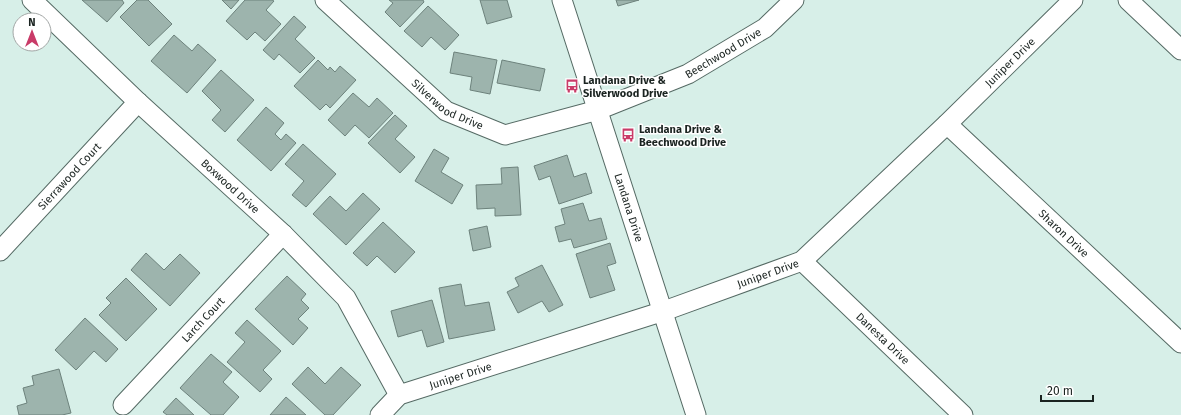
<svg xmlns="http://www.w3.org/2000/svg" width="1181" height="415" font-family="'Fira Sans',sans-serif">
	<style>
		.building { fill: #9db4ad; stroke: #6d827c }
		.lines { fill: none; stroke-linecap: round; stroke-linejoin: round }
		.minor-casing { stroke: #556a64; stroke-width: 21 }
		.minor { stroke: #fff; stroke-width: 19 }
		.labels { text-anchor: middle; stroke-width: 3; stroke-linejoin: round; paint-order: stroke }
		.street-label { font-size: 11px; fill: #1a2320; stroke: #fff }
		.poi-label { font-size: 11px; font-weight: bold; fill: #1a2320; stroke: #fff; text-anchor: start }
	</style>
	<rect width="100%" height="100%" fill="#d7efe8"/>
	<path class="building" d="M 82,0 L 122,0 L 124,3 L 107,22 Z
		M 137,0 L 148,0 L 172,24 L 149,46 L 120,17 Z
		M 222,0 L 239,0 L 231,9 Z
		M 245,0 L 272,0 L 274,1 L 266,10 L 281,24 L 265,41 L 255,32 L 247,40 L 226,21 Z
		M 389,0 L 423,0 L 424,2 L 400,27 L 385,12 L 393,3 Z
		M 480,0 L 507,0 L 512,17 L 487,24 Z
		M 616,0 L 639,0 L 618,6 Z
		M 428,6 L 459,35 L 445,50 L 431,37 L 422,47 L 404,31 Z
		M 294,16 L 306,27 L 295,39 L 315,58 L 300,73 L 279,54 L 274,60 L 263,50 Z
		M 174,35 L 192,51 L 198,44 L 216,60 L 187,93 L 151,61 Z
		M 454,52 L 497,60 L 490,94 L 470,90 L 472,77 L 450,73 Z
		M 318,60 L 328,70 L 330,67 L 335,72 L 340,66 L 356,80 L 330,108 L 326,104 L 320,110 L 294,86 Z
		M 502,60 L 545,69 L 540,91 L 497,83 Z
		M 221,70 L 254,100 L 225,132 L 212,120 L 221,110 L 202,91 Z
		M 353,93 L 369,107 L 377,98 L 393,113 L 369,138 L 355,125 L 345,136 L 328,120 Z
		M 266,107 L 284,123 L 275,134 L 281,140 L 286,134 L 296,143 L 271,171 L 237,140 Z
		M 395,115 L 407,126 L 395,139 L 415,157 L 400,173 L 368,143 Z
		M 303,144 L 336,174 L 306,207 L 292,195 L 304,181 L 285,164 Z
		M 434,149 L 449,158 L 441,172 L 463,185 L 452,204 L 415,181 Z
		M 567,155 L 574,177 L 586,173 L 592,193 L 559,204 L 550,176 L 539,180 L 534,166 Z
		M 518,167 L 521,215 L 495,216 L 495,208 L 477,209 L 476,185 L 502,184 L 501,168 Z
		M 363,193 L 380,209 L 346,245 L 313,214 L 330,196 L 346,211 Z
		M 583,203 L 589,221 L 601,218 L 607,239 L 574,248 L 571,239 L 559,242 L 555,227 L 565,224 L 561,209 Z
		M 383,222 L 415,252 L 395,273 L 377,256 L 367,266 L 353,253 Z
		M 487,226 L 491,247 L 473,251 L 469,230 Z
		M 610,243 L 616,263 L 607,266 L 615,290 L 590,298 L 576,254 Z
		M 146,253 L 164,270 L 180,254 L 200,273 L 170,306 L 131,270 Z
		M 542,265 L 563,305 L 549,312 L 542,301 L 518,313 L 507,292 L 519,286 L 515,278 Z
		M 287,276 L 306,294 L 301,300 L 309,308 L 298,319 L 308,328 L 293,345 L 255,309 Z
		M 126,278 L 157,309 L 126,341 L 99,315 L 111,303 L 106,298 Z
		M 461,284 L 465,306 L 489,302 L 495,330 L 449,339 L 439,288 Z
		M 432,300 L 444,342 L 427,347 L 422,330 L 398,337 L 391,311 Z
		M 85,318 L 118,349 L 106,362 L 94,351 L 76,370 L 55,350 Z
		M 247,320 L 281,351 L 263,370 L 272,379 L 260,392 L 227,362 L 245,342 L 235,333 Z
		M 211,354 L 232,372 L 223,382 L 239,397 L 223,415 L 211,415 L 180,388 Z
		M 308,367 L 325,384 L 341,367 L 361,385 L 333,415 L 325,415 L 292,384 Z
		M 59,369 L 71,413 L 62,415 L 19,415 L 17,406 L 27,403 L 23,388 L 34,385 L 32,376 Z
		M 286,397 L 306,415 L 270,415 Z
		M 176,398 L 194,415 L 167,415 L 163,412 Z"/>
	<g class="lines">
		<g class="minor-casing">
			<g id="minor">
				<path id="s1" d="M 32,0 L 138,102 L 283,234 L 346,298 L 399,395"/>
				<path id="s2" d="M 325,0 L 446,111 L 505,135 L 598,110 L 688,74 L 765,28 L 794,0"/>
				<path id="s3" d="M 562,0 L 696,415"/>
				<path d="M 1128,0 L 1181,50"/>
				<path id="s4" d="M 947,124 L 1181,343"/>
				<path id="s5" d="M 0,251 L 138,102"/>
				<path id="s6" d="M 802,261 L 963,415"/>
				<path id="s7" d="M 123,405 L 283,234"/>
				<path id="s8" d="M 380,415 L 399,395 L 664,311 L 802,261 L 947,124 L 1073,0"/>
			</g>
		</g>
		<use href="#minor" class="minor"/>
	</g>
	<defs>
		<g id="bus-bare" transform="scale(1.08)"><path d="M-5-6H5V4H4V6H2V4H-2V6H-4V4H-5ZM-3.5-4V0h7V-4ZM-3.5 1.2v1.5H-2V1.2ZM2 1.2v1.5H3.5V1.2Z" fill="#c93b68" stroke="#fff" stroke-width="2.5" paint-order="stroke"/></g>
	</defs>
	<g fill-rule="evenodd">
		<use href="#bus-bare" x="572" y="86"/>
		<use href="#bus-bare" x="628" y="135"/>
	</g>
	<g class="labels">
		<g class="street-label">
			<text dy="4" stroke="none"><textPath href="#s2" startOffset="462">Beechwood Drive</textPath></text>
			<text dy="4" stroke="none"><textPath href="#s8" startOffset="740">Juniper Drive</textPath></text>
			<text dy="4" stroke="none"><textPath href="#s2" startOffset="162">Silverwood Drive</textPath></text>
			<text dy="4" stroke="none"><textPath href="#s5" startOffset="102">Sierrawood Court</textPath></text>
			<text dy="4" stroke="none"><textPath href="#s1" startOffset="272">Boxwood Drive</textPath></text>
			<text dy="4" stroke="none"><textPath href="#s3" startOffset="218">Landana Drive</textPath></text>
			<text dy="4" stroke="none"><textPath href="#s4" startOffset="160">Sharon Drive</textPath></text>
			<text dy="4" stroke="none"><textPath href="#s8" startOffset="416">Juniper Drive</textPath></text>
			<text dy="4" stroke="none"><textPath href="#s7" startOffset="117">Larch Court</textPath></text>
			<text dy="4" stroke="none"><textPath href="#s6" startOffset="112">Danesta Drive</textPath></text>
			<text dy="4" stroke="none"><textPath href="#s8" startOffset="92">Juniper Drive</textPath></text>
		</g>
		<g class="poi-label">
			<text x="583" y="84">Landana Drive &amp;<tspan x="583" dy="13">Silverwood Drive</tspan></text>
			<text x="639" y="133">Landana Drive &amp;<tspan x="639" dy="13">Beechwood Drive</tspan></text>
		</g>
	</g>
	<g transform="translate(32 32)"><circle r="19" fill="#ffffff" stroke="#a3a7a6"/>
	<path d="M0-3L7 15L0 10L-7 15Z" fill="#c93b68"/>
	<text y="-6" font-size="11" font-weight="bold" text-anchor="middle" fill="#1a2320">N</text>
	</g>
	<path d="M1041 395v6h52v-6" fill="none" stroke="#1a2320" stroke-width="2"/>
	<text x="1047" y="395" font-size="12" fill="#1a2320" stroke="#ffffff" stroke-width="3" paint-order="stroke">20 m</text>
</svg>
